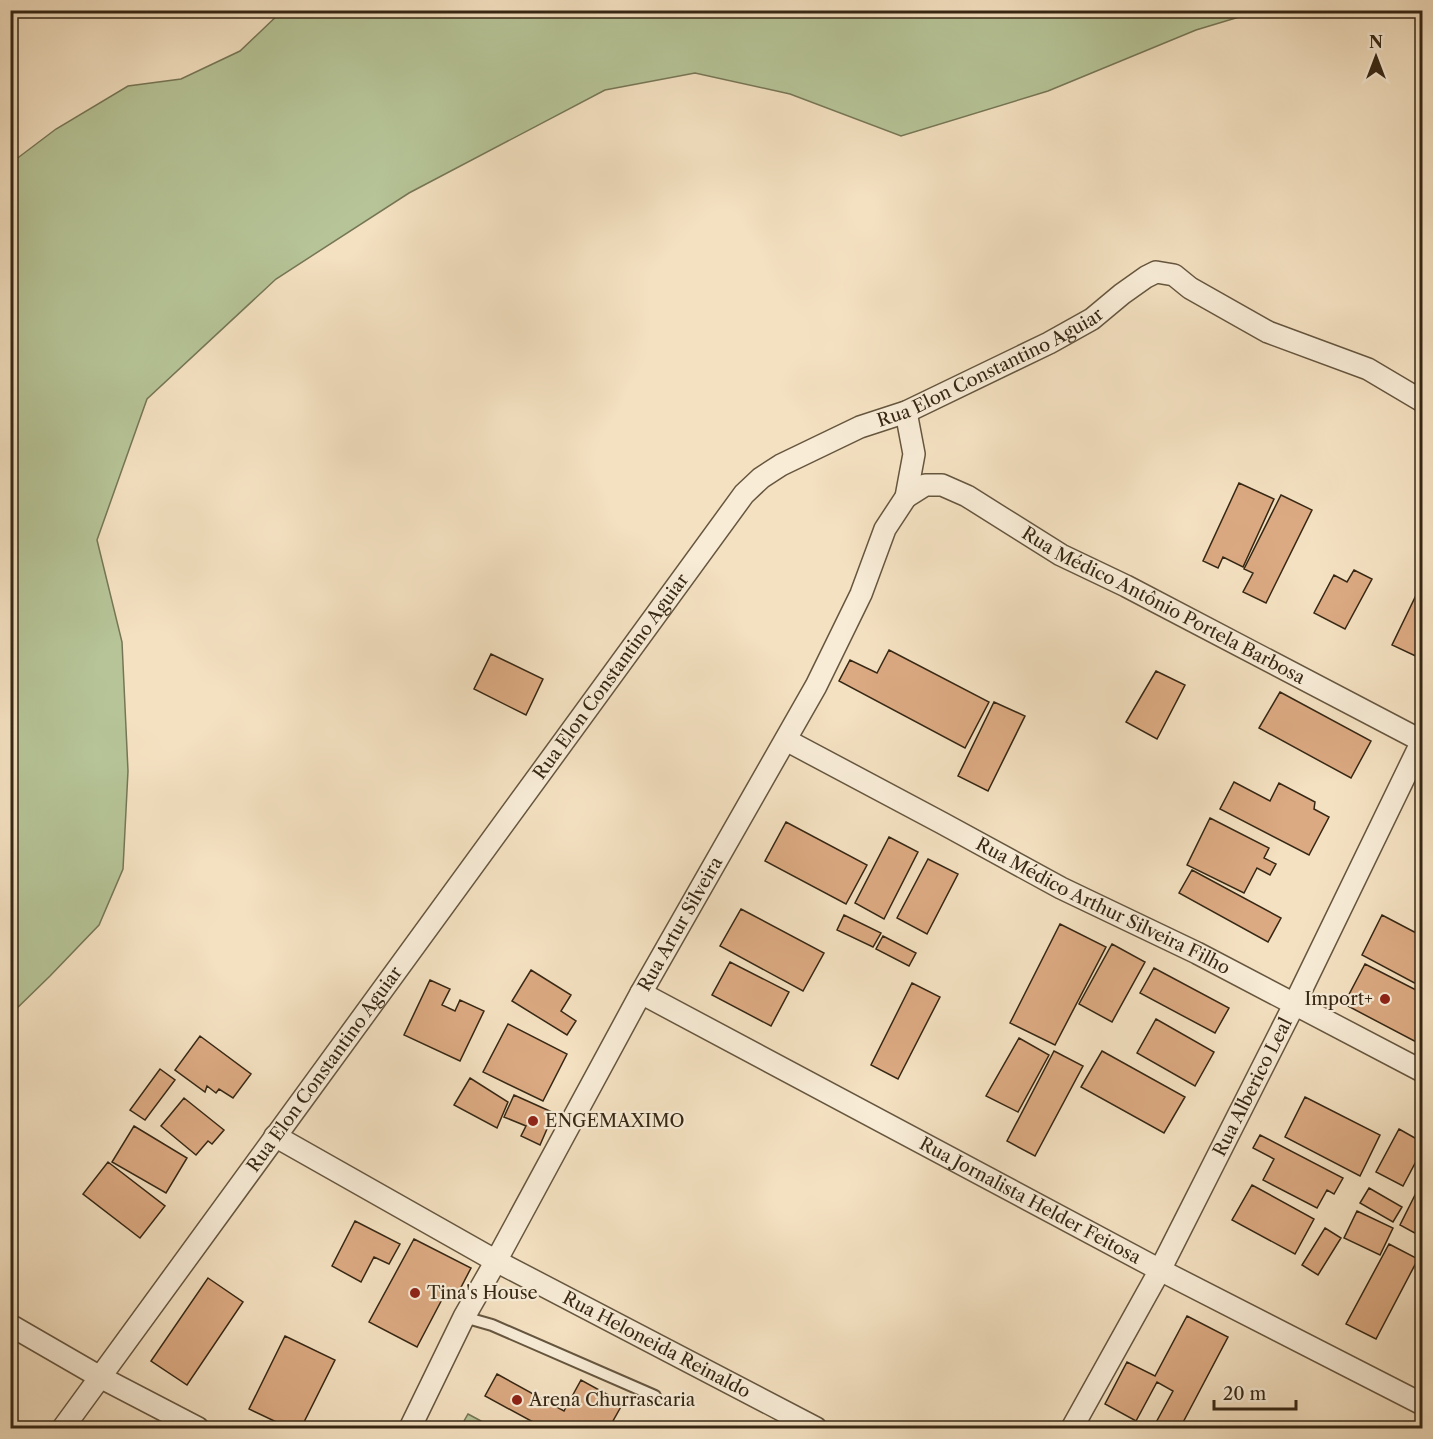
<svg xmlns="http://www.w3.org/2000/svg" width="1433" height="1439" font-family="'Libre Caslon Text',serif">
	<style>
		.green { fill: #b6c497; stroke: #767656; stroke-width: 1.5 }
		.building { fill: #dcaa82; stroke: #362714; stroke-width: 1.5 }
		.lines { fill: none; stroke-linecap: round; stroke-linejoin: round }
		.lane-casing { stroke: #66563f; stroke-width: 14 }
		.street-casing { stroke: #66563f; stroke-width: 24 }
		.lane { stroke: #f8ecd7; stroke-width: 10 }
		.street { stroke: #f8ecd7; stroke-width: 21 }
		.poi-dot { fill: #8f2418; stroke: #f8ecd7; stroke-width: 2 }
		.labels { text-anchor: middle; stroke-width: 4.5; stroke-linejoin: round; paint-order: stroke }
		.street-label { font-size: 18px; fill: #362714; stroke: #f8ecd7 }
		.poi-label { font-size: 18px; fill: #362714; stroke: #f8ecd7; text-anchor: start }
	</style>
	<rect width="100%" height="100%" fill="#f4e1c1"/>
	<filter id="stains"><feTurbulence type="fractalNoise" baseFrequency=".00333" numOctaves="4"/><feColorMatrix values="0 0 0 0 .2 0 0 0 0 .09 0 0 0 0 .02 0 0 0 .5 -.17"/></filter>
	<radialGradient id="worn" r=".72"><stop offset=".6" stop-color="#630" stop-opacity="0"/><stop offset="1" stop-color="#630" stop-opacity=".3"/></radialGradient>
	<path class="green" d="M 282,11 L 1259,11 L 1196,30 L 1048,91 L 901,136 L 790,94 L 695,73 L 605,90 L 409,193 L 276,279 L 147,399 L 97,540 L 122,642 L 128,771 L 123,869 L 99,925 L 50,976 L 11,1014 L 11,163 L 56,129 L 128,86 L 181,79 L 240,51 Z
		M 468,1414 L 494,1428 L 460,1428 Z"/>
	<path class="building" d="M 1239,483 L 1274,499 L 1243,567 L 1223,557 L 1218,568 L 1203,561 Z
		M 1281,495 L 1312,510 L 1266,603 L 1243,592 L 1253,573 L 1244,569 Z
		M 1354,570 L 1372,579 L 1345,629 L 1314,613 L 1334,575 L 1347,582 Z
		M 1421,585 L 1422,586 L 1422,659 L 1392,645 Z
		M 889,650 L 989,702 L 965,748 L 839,681 L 850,660 L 877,673 Z
		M 491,654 L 543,679 L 526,715 L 474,689 Z
		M 1156,671 L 1185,685 L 1157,739 L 1126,722 Z
		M 1280,692 L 1371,741 L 1351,778 L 1259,728 Z
		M 994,702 L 1025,716 L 988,791 L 958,776 Z
		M 1234,782 L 1270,801 L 1279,783 L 1315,802 L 1314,809 L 1329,817 L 1309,855 L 1220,809 Z
		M 1210,818 L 1269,848 L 1264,858 L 1276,864 L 1270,875 L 1257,868 L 1244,893 L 1187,865 Z
		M 786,822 L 867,865 L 846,904 L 765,861 Z
		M 889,837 L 918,852 L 884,919 L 855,903 Z
		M 928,859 L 958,874 L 927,934 L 897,918 Z
		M 1192,870 L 1281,918 L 1268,942 L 1179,893 Z
		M 741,909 L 824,953 L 803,991 L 720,946 Z
		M 844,915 L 881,933 L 873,947 L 837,930 Z
		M 1382,915 L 1422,936 L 1422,987 L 1362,955 Z
		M 1060,924 L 1106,947 L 1055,1045 L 1010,1023 Z
		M 883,936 L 916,953 L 909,966 L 876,949 Z
		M 1112,944 L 1145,962 L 1112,1022 L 1079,1004 Z
		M 730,962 L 789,992 L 771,1026 L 712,995 Z
		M 1365,964 L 1422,993 L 1422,1045 L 1344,1004 Z
		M 1154,968 L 1229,1008 L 1215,1033 L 1140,993 Z
		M 531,970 L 571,995 L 561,1011 L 576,1021 L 567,1035 L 512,1001 Z
		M 430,980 L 450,989 L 442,1005 L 455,1011 L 460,1000 L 484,1011 L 460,1061 L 404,1035 Z
		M 912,983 L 940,997 L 898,1079 L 871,1065 Z
		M 1156,1019 L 1214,1052 L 1195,1086 L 1137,1053 Z
		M 508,1024 L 567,1054 L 543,1101 L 483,1072 Z
		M 200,1036 L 251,1074 L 233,1098 L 219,1089 L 216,1093 L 207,1086 L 205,1092 L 175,1070 Z
		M 1019,1038 L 1049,1055 L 1018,1112 L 986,1096 Z
		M 1054,1051 L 1083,1066 L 1035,1156 L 1007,1141 Z
		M 1102,1051 L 1185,1097 L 1164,1133 L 1081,1087 Z
		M 160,1069 L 175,1080 L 145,1120 L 130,1110 Z
		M 470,1078 L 508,1102 L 497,1128 L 454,1105 Z
		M 514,1095 L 554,1113 L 540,1145 L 521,1136 L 526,1126 L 504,1117 Z
		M 1305,1097 L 1380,1135 L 1360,1176 L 1285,1137 Z
		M 184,1098 L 224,1130 L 212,1144 L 208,1141 L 196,1155 L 161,1126 Z
		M 134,1126 L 187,1158 L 166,1193 L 112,1162 Z
		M 1399,1129 L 1422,1142 L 1422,1150 L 1403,1186 L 1376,1172 Z
		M 1260,1135 L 1343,1178 L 1334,1194 L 1327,1190 L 1317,1208 L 1263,1180 L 1274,1159 L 1253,1148 Z
		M 108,1162 L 165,1206 L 140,1238 L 83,1194 Z
		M 1422,1181 L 1422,1237 L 1400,1225 Z
		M 1252,1185 L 1314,1219 L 1295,1254 L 1232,1220 Z
		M 1369,1188 L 1402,1207 L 1393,1222 L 1360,1203 Z
		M 1357,1211 L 1393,1228 L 1380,1255 L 1344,1238 Z
		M 355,1221 L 400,1244 L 389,1264 L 374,1257 L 361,1282 L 332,1266 Z
		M 1325,1228 L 1341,1238 L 1318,1275 L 1302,1265 Z
		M 414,1239 L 471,1268 L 457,1295 L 447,1290 L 417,1347 L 369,1322 Z
		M 1389,1244 L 1418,1259 L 1376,1339 L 1346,1324 Z
		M 208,1278 L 243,1302 L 187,1385 L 151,1361 Z
		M 1187,1316 L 1228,1337 L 1180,1428 L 1153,1428 L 1173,1391 L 1157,1382 L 1136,1421 L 1105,1404 L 1127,1362 L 1155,1376 Z
		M 285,1336 L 335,1360 L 301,1428 L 289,1428 L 249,1409 Z
		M 497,1374 L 564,1411 L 581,1380 L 623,1403 L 609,1428 L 544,1428 L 485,1396 Z"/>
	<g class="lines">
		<g class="lane-casing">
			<path id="lane" d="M 464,1317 L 492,1325 L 655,1396"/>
		</g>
		<g class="street-casing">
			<g id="street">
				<path id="s1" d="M 906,497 L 925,485 L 942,485 L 967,496 L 1061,555 L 1126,586 L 1422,741"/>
				<path id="s2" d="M 786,740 L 942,823 L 1061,888 L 1197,953 L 1422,1071"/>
				<path id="s3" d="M 641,993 L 1160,1270 L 1422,1404"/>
				<path id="s4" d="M 275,1136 L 496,1261 L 816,1428"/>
				<path d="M 10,1325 L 100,1377 L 198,1428"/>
				<path id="s5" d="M 63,1428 L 744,494 L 761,478 L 781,465 L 860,427 L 906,412 L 1049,343 L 1092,319 L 1122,294 L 1146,277 L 1156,272 L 1174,275 L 1190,288 L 1268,332 L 1368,369 L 1422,401"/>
				<path id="s6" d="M 410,1428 L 464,1317 L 496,1261 L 641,993 L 816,686 L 861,594 L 885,529 L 906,497 L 914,454 L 906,412"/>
				<path id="s7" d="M 1072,1428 L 1160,1270 L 1294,1005 L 1422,741"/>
			</g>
		</g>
		<use href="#lane" class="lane"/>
		<use href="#street" class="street"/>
	</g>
	<g class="poi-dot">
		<circle cx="1385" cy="999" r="6"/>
		<circle cx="533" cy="1121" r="6"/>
		<circle cx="415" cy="1293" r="6"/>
		<circle cx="517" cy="1400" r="6"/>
	</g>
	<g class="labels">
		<g class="street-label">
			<text dy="6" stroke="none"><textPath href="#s5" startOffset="1434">Rua Elon Constantino Aguiar</textPath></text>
			<text dy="6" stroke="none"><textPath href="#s1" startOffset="292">Rua Médico Antônio Portela Barbosa</textPath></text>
			<text dy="6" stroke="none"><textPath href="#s5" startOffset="930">Rua Elon Constantino Aguiar</textPath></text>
			<text dy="6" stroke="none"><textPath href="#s2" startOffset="358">Rua Médico Arthur Silveira Filho</textPath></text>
			<text dy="6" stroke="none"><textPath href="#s6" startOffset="572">Rua Artur Silveira</textPath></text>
			<text dy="6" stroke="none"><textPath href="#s5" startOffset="444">Rua Elon Constantino Aguiar</textPath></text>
			<text dy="6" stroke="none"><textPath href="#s7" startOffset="386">Rua Alberico Leal</textPath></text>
			<text dy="6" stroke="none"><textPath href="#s3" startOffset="441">Rua Jornalista Helder Feitosa</textPath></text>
			<text dy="6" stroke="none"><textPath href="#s4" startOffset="435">Rua Heloneida Reinaldo</textPath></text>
		</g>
		<g class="poi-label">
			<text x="1373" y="1005" text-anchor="end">Import+</text>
			<text x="545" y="1127">ENGEMAXIMO</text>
			<text x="427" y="1299">Tina's House</text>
			<text x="529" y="1406">Arena Churrascaria</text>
		</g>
	</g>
	<rect width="1433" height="1439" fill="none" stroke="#f4e1c1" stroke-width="36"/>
	<rect x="12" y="12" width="1409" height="1415" fill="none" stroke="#362714" stroke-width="3"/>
	<rect x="18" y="18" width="1397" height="1403" fill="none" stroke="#362714" stroke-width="1.5"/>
	<g transform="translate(1376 57)" stroke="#f8ecd7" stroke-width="4.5" paint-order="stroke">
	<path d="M0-4.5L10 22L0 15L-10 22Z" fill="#362714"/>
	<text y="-9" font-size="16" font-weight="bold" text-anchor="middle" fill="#362714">N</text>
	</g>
	<path d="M1214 1400v9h82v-9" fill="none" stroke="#362714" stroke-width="3"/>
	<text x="1223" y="1400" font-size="18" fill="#362714" stroke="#f8ecd7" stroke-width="4.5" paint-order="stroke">20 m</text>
	<rect width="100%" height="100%" filter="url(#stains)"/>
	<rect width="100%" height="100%" fill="url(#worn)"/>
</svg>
